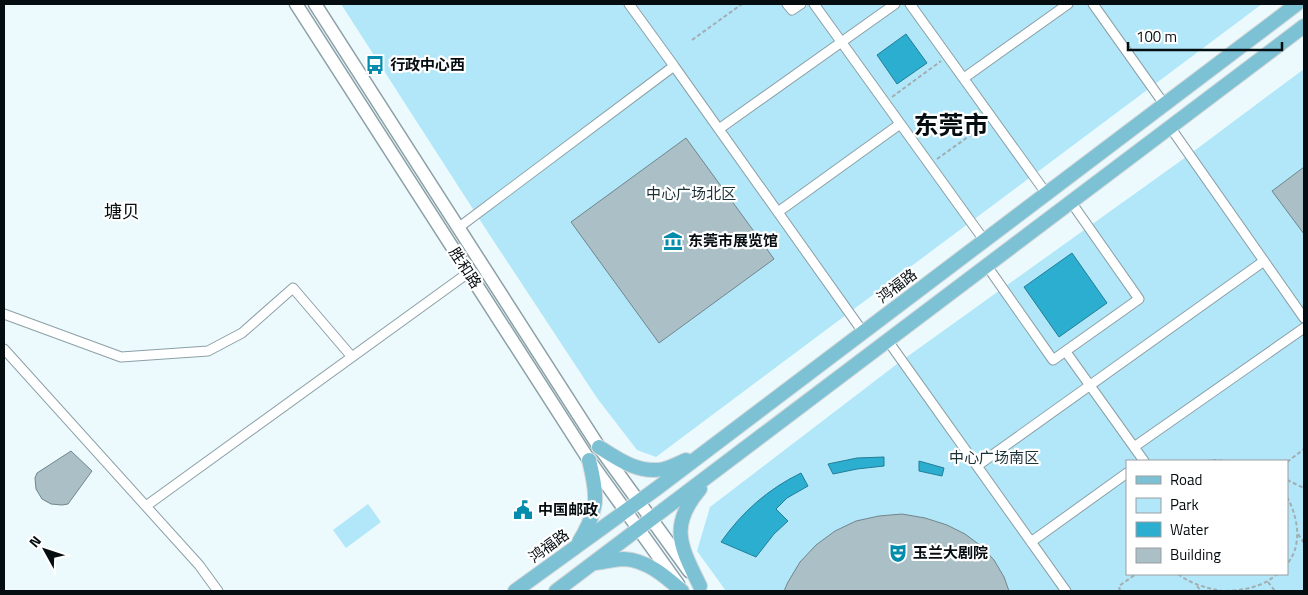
<svg xmlns="http://www.w3.org/2000/svg" width="1308" height="595" font-family="'Titillium Web','Noto Sans SC',sans-serif">
	<style>
		.park { fill: #b1e7f9; fill-rule: evenodd }
		.water { fill: #2caed1; stroke: #217e97 }
		.building { fill: #aabfc6; stroke: #71858c }
		.lines { fill: none; stroke-linecap: round; stroke-linejoin: round }
		.street-casing { stroke: #8ba0a7; stroke-width: 11 }
		.secondary-casing { stroke: #8ba0a7; stroke-width: 15 }
		.primary-casing { stroke: #d7d8d9; stroke-width: 16 }
		.path { stroke: #a2aeb1; stroke-width: 2; stroke-dasharray: 4 2.5; stroke-linecap: butt }
		.street { stroke: #fff; stroke-width: 9 }
		.secondary { stroke: #fff; stroke-width: 12 }
		.primary { stroke: #7cc2d4; stroke-width: 14 }
		.labels { text-anchor: middle; stroke-width: 4.5; stroke-linejoin: round; paint-order: stroke }
		.poi-label { font-size: 15px; font-weight: bold; fill: #060d10; stroke: #fff; text-anchor: start }
		.park-label { font-size: 15px; fill: #1c3138; stroke: #fff }
		.street-label { font-size: 15px; fill: #060d10; stroke: #fff }
		.quarter-label { font-size: 18px; fill: #060d10; stroke: #fff }
		.town-label { font-size: 25px; font-weight: bold; fill: #060d10; stroke: #fff }
	</style>
	<rect width="100%" height="100%" fill="#ecfafe"/>
	<path class="park" d="M 341,4 L 1262,4 L 656,457 L 637,450 L 597,398 L 489,234 Z
		M 1304,69 L 1304,591 L 726,591 L 697,551 L 710,507 L 897,364 L 1186,157 ZM 1127,461 L 1287,461 L 1287,574 L 1127,574 Z
		M 368,504 L 381,522 L 346,548 L 333,530 Z"/>
	<path class="water" d="M 906,34 L 927,63 L 897,84 L 877,55 Z
		M 1072,253 L 1107,303 L 1059,337 L 1024,287 Z
		M 884,457 L 884,466 L 857,469 L 833,474 L 828,464 L 857,458 Z
		M 919,461 L 944,468 L 942,476 L 919,471 Z
		M 801,473 L 808,486 L 787,498 L 776,509 L 788,521 L 774,534 L 756,557 L 721,542 C 742,512 768,489 801,473 Z"/>
	<path class="building" d="M 686,138 L 774,259 L 659,343 L 571,222 Z
		M 1304,167 L 1304,234 L 1272,191 Z
		M 71,451 L 92,471 L 68,504 L 62,505 L 51,504 L 42,499 L 36,489 L 35,478 L 37,473 Z
		M 902,514 L 925,518 L 947,525 L 965,534 L 981,546 L 994,560 L 1004,577 L 1009,591 L 784,591 L 788,582 L 800,562 L 816,545 L 835,531 L 856,521 L 879,516 Z"/>
	<g class="lines">
		<g class="street-casing">
			<path id="street" d="M 787,4 L 792,10 L 801,4
				M 814,4 L 984,240
				M 910,4 L 1046,193
				M 1093,4 L 1164,104
				M 674,66 L 863,332
				M 964,78 L 1068,4
				M 1170,127 L 1304,318
				M 719,129 L 895,4
				M 778,212 L 900,124
				M 458,228 L 674,66 L 629,4
				M 987,266 L 1053,360 L 1139,299 L 1071,202
				M 4,314 L 121,357 L 208,351 L 242,333 L 293,288 L 352,357
				M 888,341 L 1066,591
				M 4,349 L 199,565 L 218,591
				M 1066,352 L 1144,461
				M 1134,447 L 1304,328
				M 977,466 L 1264,261
				M 146,506 L 468,273
				M 1031,542 L 1127,473"/>
		</g>
		<g class="secondary-casing">
			<path id="secondary" d="M 296,4 L 589,460 L 678,584
				M 315,4 L 599,447 L 689,571"/>
		</g>
		<g class="primary-casing">
			<path id="primary" d="M 599,447 C 619,460 639,474 664,469 C 671,467 679,463 686,460
				M 700,489 C 668,526 681,547 700,586
				M 579,542 C 599,509 598,496 589,460
				M 596,563 C 605,562 615,559 624,559 C 647,560 666,577 682,591
				M 515,591 L 656,489 L 1297,4
				M 556,591 L 1304,26"/>
		</g>
		<path class="path" d="M 692,40 L 742,4
			M 892,97 L 941,61
			M 937,159 L 986,124
			M 1206,461 L 1215,460 L 1227,461
			M 1287,462 L 1304,449
			M 1287,480 L 1304,488
			M 1287,497 C 1298,517 1303,545 1287,564
			M 1298,534 L 1304,543
			M 1178,574 C 1191,584 1206,588 1222,591
			M 1268,582 L 1275,591
			M 1197,586 L 1201,591
			M 1120,591 L 1119,586 L 1136,574
			M 1226,591 C 1245,590 1263,587 1277,574"/>
		<use href="#street" class="street"/>
		<use href="#secondary" class="secondary"/>
		<use href="#primary" class="primary"/>
	</g>
	<defs>
		<g id="bus-bare" transform="scale(1.5)"><path d="M-5-6H5V4H4V6H2V4H-2V6H-4V4H-5ZM-3.5-4V0h7V-4ZM-3.5 1.2v1.5H-2V1.2ZM2 1.2v1.5H3.5V1.2Z" fill="#038cab" stroke="#fff" stroke-width="2.5" paint-order="stroke"/></g>
		<g id="museum-bare" transform="scale(1.5)"><path d="M0-6L6-3V-2H-6V-3ZM-5-1h2V3h-2ZM-1-1h2V3h-2ZM3-1h2V3H3ZM-6 4H6V6H-6Z" fill="#038cab" stroke="#fff" stroke-width="2.5" paint-order="stroke"/></g>
		<g id="civic-bare" transform="scale(1.5)"><path d="M-.6-6.5H3V-4.5H.6V-3L4-1V1h2V6H-6V1h2V-1L-.6-3ZM-1.2 2.5V6h2.4V2.5Z" fill="#038cab" stroke="#fff" stroke-width="2.5" paint-order="stroke"/></g>
		<g id="theatre-bare" transform="scale(1.5)"><path d="M-5-5.5Q0-4 5-5.5V0Q5 5 0 6Q-5 5-5 0ZM-3.3-2.5H-1v1.5H-3.3ZM1-2.5H3.3v1.5H1ZM-2.8 1Q0 5.5 2.8 1Z" fill="#038cab" stroke="#fff" stroke-width="2.5" paint-order="stroke"/></g>
	</defs>
	<g fill-rule="evenodd">
		<use href="#bus-bare" x="375" y="65"/>
		<use href="#museum-bare" x="673" y="241"/>
		<use href="#civic-bare" x="523" y="510"/>
		<use href="#theatre-bare" x="898" y="553"/>
	</g>
	<g class="labels">
		<g class="poi-label">
			<text x="390" y="70">行政中心西</text>
			<text x="688" y="246">东莞市展览馆</text>
			<text x="538" y="515">中国邮政</text>
			<text x="913" y="558">玉兰大剧院</text>
		</g>
		<g class="park-label">
			<text x="691" y="199">中心广场北区</text>
			<text x="994" y="463">中心广场南区</text>
		</g>
		<g class="street-label">
			<text transform="translate(465 268) rotate(57)" y="5">胜和路</text>
			<text transform="translate(897 286) rotate(-37)" y="5">鸿福路</text>
			<text transform="translate(549 546) rotate(-36)" y="5">鸿福路</text>
		</g>
		<g class="quarter-label">
			<text x="122" y="218">塘贝</text>
		</g>
		<g class="town-label">
			<text x="951" y="134">东莞市</text>
		</g>
	</g>
	<rect width="1308" height="595" fill="none" stroke="#060d10" stroke-width="10"/>
	<rect x="1126" y="460" width="162" height="115" fill="#ffffff" stroke="#9b9e9f"/>
	<rect x="1136" y="476" width="25" height="8" fill="#7cc2d4" stroke="#9b9e9f"/>
	<text x="1170" y="485" font-size="15" fill="#060d10">Road</text>
	<rect x="1136" y="498" width="25" height="15" fill="#b1e7f9" stroke="#9b9e9f"/>
	<text x="1170" y="510" font-size="15" fill="#060d10">Park</text>
	<rect x="1136" y="522" width="25" height="15" fill="#2caed1" stroke="#9b9e9f"/>
	<text x="1170" y="535" font-size="15" fill="#060d10">Water</text>
	<rect x="1136" y="548" width="25" height="15" fill="#aabfc6" stroke="#9b9e9f"/>
	<text x="1170" y="560" font-size="15" fill="#060d10">Building</text>
	<g transform="translate(45 550) rotate(310)" stroke="#ffffff" stroke-width="4" paint-order="stroke">
	<path d="M0-4L9 19L0 12L-9 19Z" fill="#060d10"/>
	<text y="-8" font-size="14" font-weight="bold" text-anchor="middle" fill="#060d10">N</text>
	</g>
	<path d="M1128 42v8h154v-8" fill="none" stroke="#060d10" stroke-width="2.5"/>
	<text x="1136" y="42" font-size="15" fill="#060d10" stroke="#ffffff" stroke-width="4" paint-order="stroke">100 m</text>
</svg>
